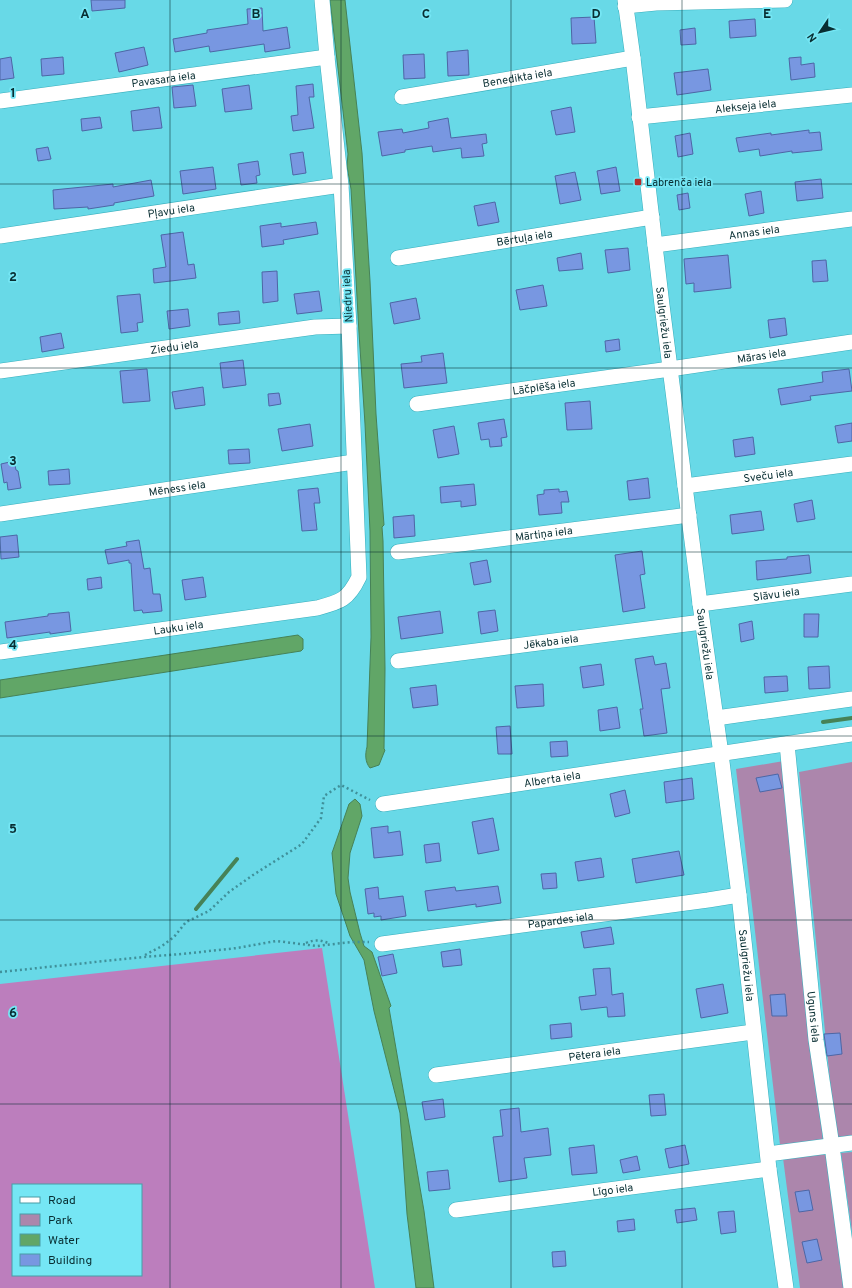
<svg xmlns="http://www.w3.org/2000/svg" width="852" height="1288" font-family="Overpass,sans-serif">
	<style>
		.green { fill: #ac86ac }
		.forest { fill: #bc7ebd; fill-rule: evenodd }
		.water { fill: #61a667; stroke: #468257 }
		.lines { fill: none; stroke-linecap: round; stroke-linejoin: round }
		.stream { stroke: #468257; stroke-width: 4 }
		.building { fill: #7897e1; stroke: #4d66a5 }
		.minor-casing { stroke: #36aebc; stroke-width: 16 }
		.path { stroke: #3f909a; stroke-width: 2.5; stroke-dasharray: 2 3; stroke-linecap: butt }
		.minor { stroke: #fff; stroke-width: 15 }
		.grid { fill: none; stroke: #082e32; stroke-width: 1; stroke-opacity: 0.55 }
		.poi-dot { fill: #b92a2a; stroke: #75e6f4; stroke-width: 1.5 }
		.labels { text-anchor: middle; stroke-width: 3.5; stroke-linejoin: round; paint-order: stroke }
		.street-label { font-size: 11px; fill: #082e32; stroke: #75e6f4 }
		.poi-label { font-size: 11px; fill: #082e32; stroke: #75e6f4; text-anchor: start }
		.grid-label { font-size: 13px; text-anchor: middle; font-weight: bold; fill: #082e32; stroke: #75e6f4; stroke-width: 3.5; stroke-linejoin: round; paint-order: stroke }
	</style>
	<rect width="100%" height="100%" fill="#68d9e7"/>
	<path class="green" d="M 784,761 L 823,1140 L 780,1145 L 736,769 Z
		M 852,762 L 852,1139 L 836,1141 L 799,772 Z
		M 852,1152 L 852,1232 L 841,1153 Z
		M 828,1154 L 845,1288 L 800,1288 L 783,1158 Z"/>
	<path class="forest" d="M 322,948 L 375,1288 L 0,1288 L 0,984 ZM 13,1185 L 141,1185 L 141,1275 L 13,1275 Z"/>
	<path class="water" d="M 330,0 L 345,0 L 362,153 L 370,281 L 376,414 L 384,525 L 382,527 L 383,541 L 385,669 L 384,749 L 385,750 L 379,765 L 370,768 C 365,762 365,754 367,747 L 371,637 L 370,531 L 365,424 L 359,333 L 351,189 L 347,166 L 348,154 Z
		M 298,635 L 303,639 L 303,649 L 301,651 L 0,698 L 0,680 Z
		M 355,799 L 360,804 L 362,816 L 350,853 L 348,878 L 350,892 L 360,933 L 364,946 L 372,952 L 391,1006 L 389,1008 L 424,1211 L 434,1288 L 416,1288 L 407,1214 L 400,1113 L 374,1011 L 364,960 L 350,936 L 336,894 L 332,853 L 349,804 Z"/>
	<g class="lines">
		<path class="stream" d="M 823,722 L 852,718
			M 196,909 L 237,859"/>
	</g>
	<path class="building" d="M 91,0 L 125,0 L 125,8 L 92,11 Z
		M 262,8 L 263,31 L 287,27 L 290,48 L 265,52 L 264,44 L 210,52 L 209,46 L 175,52 L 173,39 L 207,33 L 207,30 L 248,24 L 247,9 Z
		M 594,17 L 596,43 L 572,44 L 571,18 Z
		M 755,19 L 756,36 L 730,38 L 729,21 Z
		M 695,28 L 696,44 L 681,45 L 680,30 Z
		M 144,47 L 148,65 L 119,72 L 115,53 Z
		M 468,50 L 469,75 L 448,76 L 447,52 Z
		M 424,54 L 425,78 L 404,79 L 403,55 Z
		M 11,57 L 14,78 L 0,80 L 0,59 Z
		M 63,57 L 64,74 L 42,76 L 41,59 Z
		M 801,57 L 801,65 L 814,63 L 815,77 L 791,80 L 789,58 Z
		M 708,69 L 711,90 L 677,95 L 674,73 Z
		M 313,84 L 314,97 L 309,97 L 314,128 L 293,131 L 291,116 L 298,115 L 296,86 Z
		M 193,85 L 196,106 L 174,108 L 172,87 Z
		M 249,85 L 252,109 L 225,112 L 222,89 Z
		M 159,107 L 162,128 L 133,131 L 131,111 Z
		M 571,107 L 575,132 L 556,135 L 551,111 Z
		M 100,117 L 102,128 L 82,131 L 81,119 Z
		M 448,118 L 451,138 L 486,134 L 487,143 L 482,144 L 484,156 L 462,158 L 461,148 L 433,152 L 432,146 L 405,150 L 405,152 L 382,156 L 378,132 L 402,129 L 403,133 L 429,128 L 428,122 Z
		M 809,130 L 809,133 L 820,132 L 822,150 L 792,153 L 792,151 L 760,156 L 759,149 L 739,152 L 736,138 L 771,133 L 771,135 Z
		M 690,133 L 693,154 L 678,157 L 675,136 Z
		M 48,147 L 51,159 L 38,161 L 36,149 Z
		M 303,152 L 306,173 L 293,175 L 290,154 Z
		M 258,161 L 260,175 L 256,176 L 257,183 L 241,185 L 238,164 Z
		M 213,167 L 216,189 L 183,194 L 180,171 Z
		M 616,167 L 620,191 L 601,194 L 597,171 Z
		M 575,172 L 581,200 L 560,204 L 555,176 Z
		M 821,179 L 823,198 L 797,201 L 795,182 Z
		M 151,180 L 154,196 L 114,203 L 114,205 L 88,209 L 88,207 L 54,209 L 53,190 L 113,184 L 113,187 Z
		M 761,191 L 764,213 L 749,216 L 745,194 Z
		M 688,193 L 690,208 L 679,210 L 677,195 Z
		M 495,202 L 499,222 L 478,226 L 474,206 Z
		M 316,222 L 318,234 L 283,240 L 284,244 L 262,247 L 260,226 L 281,223 L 281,227 Z
		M 183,232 L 188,265 L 194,264 L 196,278 L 154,283 L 153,269 L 166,267 L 161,235 Z
		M 628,248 L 630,270 L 608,273 L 605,250 Z
		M 581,253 L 583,269 L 559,271 L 557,258 Z
		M 728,255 L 731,288 L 694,292 L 694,283 L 686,284 L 684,259 Z
		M 826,260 L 828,281 L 813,282 L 812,261 Z
		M 277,271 L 278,301 L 263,303 L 262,272 Z
		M 543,285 L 547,306 L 520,310 L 516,290 Z
		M 319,291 L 322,311 L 297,314 L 294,294 Z
		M 140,294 L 143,322 L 137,323 L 138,331 L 121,333 L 117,296 Z
		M 416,298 L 420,319 L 394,324 L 390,303 Z
		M 188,309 L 190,326 L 169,329 L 167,311 Z
		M 239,311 L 240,323 L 219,325 L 218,313 Z
		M 785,318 L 787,335 L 770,338 L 768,320 Z
		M 61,333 L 64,348 L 42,352 L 40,337 Z
		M 619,339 L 620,350 L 606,352 L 605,341 Z
		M 443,353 L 447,383 L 404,388 L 401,364 L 422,362 L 421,356 Z
		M 243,360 L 246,385 L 223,388 L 220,363 Z
		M 147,369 L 150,401 L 123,403 L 120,371 Z
		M 849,369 L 852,391 L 810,396 L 811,400 L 781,405 L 778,389 L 823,382 L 822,372 Z
		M 203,387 L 205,405 L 175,409 L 172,392 Z
		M 279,393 L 281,404 L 269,406 L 268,394 Z
		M 590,401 L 592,429 L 567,430 L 565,403 Z
		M 504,419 L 507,437 L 501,438 L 502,446 L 490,447 L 489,439 L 481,440 L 478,423 Z
		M 852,423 L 852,441 L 838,443 L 835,426 Z
		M 310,424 L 313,446 L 282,451 L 278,429 Z
		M 454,426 L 459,454 L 438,458 L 433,430 Z
		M 753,437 L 755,454 L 735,457 L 733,440 Z
		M 249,449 L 250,463 L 229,464 L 228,450 Z
		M 14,461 L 16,470 L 18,471 L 21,488 L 8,490 L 7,482 L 4,483 L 1,464 Z
		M 69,469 L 70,484 L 49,485 L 48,471 Z
		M 648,478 L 650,498 L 629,500 L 627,481 Z
		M 474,484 L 476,505 L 461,507 L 461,501 L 441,503 L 440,487 Z
		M 318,488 L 320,503 L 314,503 L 317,530 L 302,531 L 298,490 Z
		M 559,489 L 559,492 L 567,491 L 569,502 L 561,502 L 562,513 L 539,515 L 537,495 L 544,494 L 544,490 Z
		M 812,500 L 815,519 L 797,522 L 794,504 Z
		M 761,511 L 764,530 L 732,534 L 730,515 Z
		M 414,515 L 415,536 L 394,538 L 393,517 Z
		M 17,535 L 19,557 L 1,559 L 0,537 Z
		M 139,540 L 144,569 L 150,568 L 153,594 L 160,594 L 162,611 L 143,613 L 142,610 L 134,611 L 131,563 L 129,563 L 129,560 L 108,564 L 105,550 L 127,546 L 126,542 Z
		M 642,551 L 645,574 L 640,575 L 645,608 L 623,612 L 615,555 Z
		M 809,555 L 811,573 L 757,580 L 756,561 L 787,559 L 787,557 Z
		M 487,560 L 491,582 L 474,585 L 470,563 Z
		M 101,577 L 102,588 L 88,590 L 87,579 Z
		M 203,577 L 206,597 L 185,600 L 182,580 Z
		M 495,610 L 498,631 L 481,634 L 478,612 Z
		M 440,611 L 443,633 L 401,639 L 398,617 Z
		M 69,612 L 71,631 L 50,634 L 50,632 L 7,638 L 5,622 L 48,616 L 48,614 Z
		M 804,614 L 819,614 L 818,637 L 804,637 Z
		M 752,621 L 754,639 L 741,642 L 739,624 Z
		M 653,656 L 655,665 L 666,663 L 670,688 L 661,689 L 667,733 L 644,736 L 640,709 L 643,709 L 635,659 Z
		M 601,664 L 604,685 L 583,688 L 580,667 Z
		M 829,666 L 830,688 L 809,689 L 808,667 Z
		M 787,676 L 788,691 L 765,693 L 764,677 Z
		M 543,684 L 544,706 L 517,708 L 515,686 Z
		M 436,685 L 438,705 L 413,708 L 410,688 Z
		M 617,707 L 620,728 L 600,731 L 598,710 Z
		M 510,726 L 512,754 L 498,754 L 496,727 Z
		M 567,741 L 568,756 L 551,757 L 550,742 Z
		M 778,774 L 782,788 L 760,792 L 756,778 Z
		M 692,778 L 694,799 L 666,803 L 664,782 Z
		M 625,790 L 630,813 L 615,817 L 610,794 Z
		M 493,818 L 499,850 L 478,854 L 472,822 Z
		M 388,826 L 388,833 L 400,831 L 403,855 L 374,858 L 371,828 Z
		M 439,843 L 441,861 L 426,863 L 424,845 Z
		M 679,851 L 684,875 L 636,883 L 632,859 Z
		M 601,858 L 604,877 L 578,881 L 575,862 Z
		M 556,873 L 557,888 L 543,889 L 541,874 Z
		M 498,886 L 501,903 L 476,907 L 476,904 L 428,911 L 425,891 L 455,887 L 456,891 Z
		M 378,887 L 379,899 L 403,896 L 406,916 L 381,920 L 381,916 L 374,917 L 374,913 L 368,914 L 365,889 Z
		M 611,927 L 614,944 L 584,948 L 581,932 Z
		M 460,949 L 462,965 L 443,967 L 441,952 Z
		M 393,954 L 397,973 L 382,976 L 378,957 Z
		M 610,968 L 612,995 L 623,993 L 625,1016 L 608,1017 L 607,1007 L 581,1010 L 579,997 L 596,995 L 593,969 Z
		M 723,984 L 728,1013 L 701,1018 L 696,989 Z
		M 785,994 L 787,1016 L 772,1016 L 770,995 Z
		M 571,1023 L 572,1037 L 551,1039 L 550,1025 Z
		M 840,1033 L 842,1054 L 827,1056 L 824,1034 Z
		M 664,1094 L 666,1115 L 651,1116 L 649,1095 Z
		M 443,1099 L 445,1117 L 425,1120 L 422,1102 Z
		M 519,1108 L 521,1132 L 548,1128 L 551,1155 L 524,1158 L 527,1178 L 499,1182 L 493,1137 L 503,1136 L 500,1110 Z
		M 594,1145 L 597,1173 L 572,1175 L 569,1148 Z
		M 685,1145 L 689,1164 L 669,1168 L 665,1149 Z
		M 637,1156 L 640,1170 L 623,1173 L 620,1160 Z
		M 448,1170 L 450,1189 L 429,1191 L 427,1172 Z
		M 809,1190 L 813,1210 L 799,1212 L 795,1192 Z
		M 695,1208 L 697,1220 L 677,1223 L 675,1210 Z
		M 734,1211 L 736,1232 L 721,1234 L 718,1212 Z
		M 634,1219 L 635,1230 L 618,1232 L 617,1221 Z
		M 817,1239 L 822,1260 L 807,1263 L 802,1242 Z
		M 565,1251 L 566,1266 L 553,1267 L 552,1252 Z"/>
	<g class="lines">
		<g class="minor-casing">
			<g id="minor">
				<path id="s1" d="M 625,0 L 633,58 L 662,305 L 700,604 L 721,754 L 739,895 L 769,1169 L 786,1288"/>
				<path d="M 625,6 L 656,3 L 785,0"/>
				<path id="s2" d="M 402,97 L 633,58"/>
				<path id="s3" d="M 0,101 L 327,57"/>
				<path id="s4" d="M 639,117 L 852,95"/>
				<path id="s5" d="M 0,236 L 341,185"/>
				<path id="s6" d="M 655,245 L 852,219"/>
				<path id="s7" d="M 398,258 L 652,217"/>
				<path id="s8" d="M 0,371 L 315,327 L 349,326"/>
				<path id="s9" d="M 417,404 L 670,369 L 852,342"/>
				<path id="s10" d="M 685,486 L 852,464"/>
				<path id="s11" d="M 0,514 L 354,462"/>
				<path id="s12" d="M 398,552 L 689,515"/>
				<path id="s13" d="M 700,604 L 852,584"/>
				<path id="s14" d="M 0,652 L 317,608 C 340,602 348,600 359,577 L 349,326 L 341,185 L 327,57 L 322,0"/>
				<path id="s15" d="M 398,661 L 702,622"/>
				<path d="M 716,718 L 852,699"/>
				<path id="s16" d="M 787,744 L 816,1040 L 832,1146 L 851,1288"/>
				<path id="s17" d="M 383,804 L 852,734"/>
				<path id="s18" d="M 382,944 L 708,900 L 739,895"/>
				<path id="s19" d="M 436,1075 L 753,1032"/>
				<path d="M 768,1154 L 852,1143"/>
				<path id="s20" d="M 456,1210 L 769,1169"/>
			</g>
		</g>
		<path class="path" d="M 306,943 C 315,939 322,940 330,944
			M 145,955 L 162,946 L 174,937 L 186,922 L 209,911 L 229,892 L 253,875 L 302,844 L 321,818 L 324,796 L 341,785 L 370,800
			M 0,972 L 143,957 L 182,954 L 237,948 L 276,941 L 317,946 L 351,942 L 369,942"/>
		<use href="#minor" class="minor"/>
	</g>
	<path class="grid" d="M 170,0 L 170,1288M 341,0 L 341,1288M 511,0 L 511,1288M 682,0 L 682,1288M 0,184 L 852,184M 0,368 L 852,368M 0,552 L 852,552M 0,736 L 852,736M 0,920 L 852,920M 0,1104 L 852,1104"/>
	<rect class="poi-dot" x="634" y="178" width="8" height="8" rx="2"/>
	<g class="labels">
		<g class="street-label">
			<text dy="4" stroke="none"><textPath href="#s2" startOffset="117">Benedikta iela</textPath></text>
			<text dy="4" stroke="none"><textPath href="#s3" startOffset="165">Pavasara iela</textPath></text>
			<text dy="4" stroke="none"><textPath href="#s4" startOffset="107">Alekseja iela</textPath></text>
			<text dy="4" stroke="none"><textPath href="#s5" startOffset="173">Pļavu iela</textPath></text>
			<text dy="4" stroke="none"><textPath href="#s6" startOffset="100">Annas iela</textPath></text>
			<text dy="4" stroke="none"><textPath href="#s7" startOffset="128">Bērtuļa iela</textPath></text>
			<text transform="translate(347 296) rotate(-93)" y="4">Niedru iela</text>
			<text dy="4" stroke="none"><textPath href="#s1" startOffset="325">Saulgriežu iela</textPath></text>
			<text dy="4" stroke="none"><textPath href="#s8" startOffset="176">Ziedu iela</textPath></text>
			<text dy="4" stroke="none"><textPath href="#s9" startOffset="348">Māras iela</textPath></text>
			<text dy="4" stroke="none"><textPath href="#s9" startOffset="128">Lāčplēša iela</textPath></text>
			<text dy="4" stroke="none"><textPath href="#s10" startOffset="84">Sveču iela</textPath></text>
			<text dy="4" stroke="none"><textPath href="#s11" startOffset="179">Mēness iela</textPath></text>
			<text dy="4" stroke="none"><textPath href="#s12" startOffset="147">Mārtiņa iela</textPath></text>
			<text dy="4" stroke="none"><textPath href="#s13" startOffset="77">Slāvu iela</textPath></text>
			<text dy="4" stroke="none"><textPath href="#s14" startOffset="180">Lauku iela</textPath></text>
			<text dy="4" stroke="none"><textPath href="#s15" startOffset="154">Jēkaba iela</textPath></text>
			<text dy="4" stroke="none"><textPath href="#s1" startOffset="649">Saulgriežu iela</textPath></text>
			<text dy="4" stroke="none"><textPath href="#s17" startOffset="171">Alberta iela</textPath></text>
			<text dy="4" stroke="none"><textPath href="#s18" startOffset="180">Papardes iela</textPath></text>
			<text dy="4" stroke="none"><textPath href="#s1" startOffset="973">Saulgriežu iela</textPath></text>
			<text dy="4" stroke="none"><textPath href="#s16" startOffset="274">Uguns iela</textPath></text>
			<text dy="4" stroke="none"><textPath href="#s19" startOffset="160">Pētera iela</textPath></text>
			<text dy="4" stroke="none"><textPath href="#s20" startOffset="158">Līgo iela</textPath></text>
		</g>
		<g class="poi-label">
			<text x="646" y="186">Labrenča iela</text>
		</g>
	</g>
	<g class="grid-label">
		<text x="85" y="18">A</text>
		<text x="256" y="18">B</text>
		<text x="426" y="18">C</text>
		<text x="596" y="18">D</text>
		<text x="767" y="18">E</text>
		<text x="13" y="97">1</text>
		<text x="13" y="281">2</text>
		<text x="13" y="465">3</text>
		<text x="13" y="649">4</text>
		<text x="13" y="833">5</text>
		<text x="13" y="1017">6</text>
	</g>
	<rect x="12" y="1184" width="130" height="92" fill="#75e6f4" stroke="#499ca6"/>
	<rect x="20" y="1197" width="20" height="6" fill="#ffffff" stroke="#499ca6"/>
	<text x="48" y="1204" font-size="12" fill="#082e32">Road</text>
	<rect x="20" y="1214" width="20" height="12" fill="#ac86ac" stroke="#499ca6"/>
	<text x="48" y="1224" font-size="12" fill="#082e32">Park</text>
	<rect x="20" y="1234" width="20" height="12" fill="#61a667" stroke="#499ca6"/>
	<text x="48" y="1244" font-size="12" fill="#082e32">Water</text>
	<rect x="20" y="1254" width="20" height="12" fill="#7897e1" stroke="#499ca6"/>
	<text x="48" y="1264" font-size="12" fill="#082e32">Building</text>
	<g transform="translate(820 32) rotate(235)" stroke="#75e6f4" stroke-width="3" paint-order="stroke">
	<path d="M0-3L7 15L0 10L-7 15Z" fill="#082e32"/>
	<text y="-6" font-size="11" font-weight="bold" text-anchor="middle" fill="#082e32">N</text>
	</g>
</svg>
